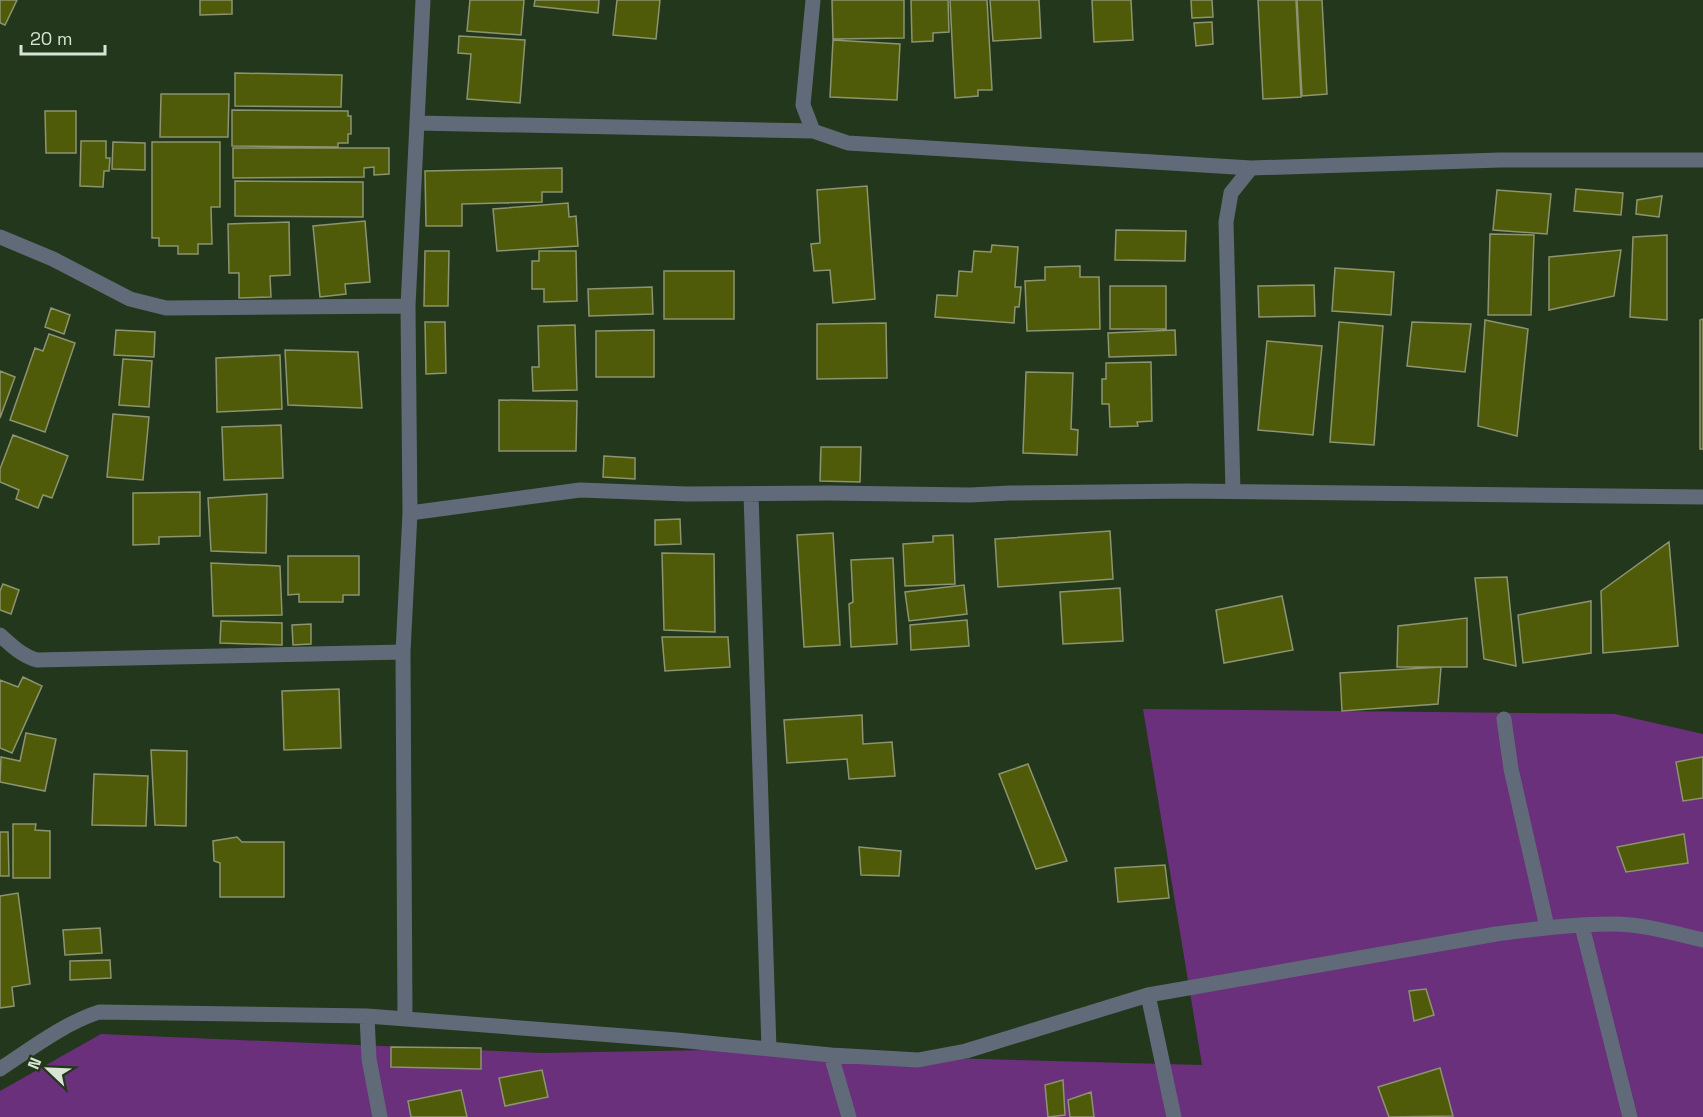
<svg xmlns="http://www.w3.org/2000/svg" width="1703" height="1117" font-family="'Space Grotesk',sans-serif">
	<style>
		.green { fill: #6a307b }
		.building { fill: #505b0a; stroke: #8c9470; stroke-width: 1.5 }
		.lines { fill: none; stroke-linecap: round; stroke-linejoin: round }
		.street { stroke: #616a78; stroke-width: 15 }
	</style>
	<rect width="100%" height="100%" fill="#23371c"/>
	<path class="green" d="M 1143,709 L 1615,714 L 1703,734 L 1703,1117 L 0,1117 L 0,1091 L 101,1034 L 542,1053 L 769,1049 L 831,1055 L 1202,1065 Z"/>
	<path class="building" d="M 0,0 L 17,0 L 5,25 L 0,23 Z
		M 200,0 L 232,0 L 232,14 L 200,15 Z
		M 470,0 L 524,0 L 521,35 L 467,31 Z
		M 535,0 L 599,0 L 598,13 L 534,6 Z
		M 617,0 L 660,0 L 656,39 L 613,35 Z
		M 832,0 L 904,0 L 904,38 L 833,39 Z
		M 911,0 L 948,0 L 949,32 L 933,33 L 933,41 L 912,42 Z
		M 950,0 L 987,0 L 992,90 L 978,90 L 978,96 L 955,98 Z
		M 990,0 L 1039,0 L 1041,38 L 993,41 Z
		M 1092,0 L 1131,0 L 1133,40 L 1094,42 Z
		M 1191,0 L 1212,0 L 1213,17 L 1192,18 Z
		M 1258,0 L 1296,0 L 1301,97 L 1263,99 Z
		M 1297,0 L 1322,0 L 1327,94 L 1302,96 Z
		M 1212,22 L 1213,44 L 1196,46 L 1194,23 Z
		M 459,36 L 525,40 L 520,103 L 467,99 L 471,54 L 458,53 Z
		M 833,40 L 900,44 L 897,100 L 830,97 Z
		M 235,73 L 342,75 L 341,107 L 235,106 Z
		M 161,94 L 229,94 L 228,137 L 160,137 Z
		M 232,110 L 348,111 L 348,116 L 351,116 L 351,134 L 348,134 L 348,143 L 338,143 L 338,147 L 232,146 Z
		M 45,111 L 76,111 L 76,153 L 46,153 Z
		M 81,141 L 106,141 L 106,158 L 110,158 L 109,171 L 104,171 L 103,187 L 80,186 Z
		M 113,142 L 145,143 L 145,170 L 112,169 Z
		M 152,142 L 220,142 L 220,207 L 211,207 L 212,244 L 198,244 L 198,254 L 178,254 L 178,246 L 159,246 L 159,238 L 152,238 Z
		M 233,148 L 389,148 L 389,174 L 374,175 L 374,167 L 364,168 L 364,177 L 233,178 Z
		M 562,168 L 562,192 L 542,192 L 542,202 L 462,204 L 462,226 L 426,226 L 425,171 Z
		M 235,181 L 363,182 L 363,217 L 235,216 Z
		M 867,186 L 875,299 L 833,303 L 830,270 L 814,271 L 811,244 L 820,243 L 817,190 Z
		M 1576,189 L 1623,193 L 1621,215 L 1574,211 Z
		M 1497,190 L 1551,194 L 1547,234 L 1493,230 Z
		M 1662,196 L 1659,217 L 1636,214 L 1637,200 Z
		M 568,203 L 569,217 L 576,216 L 578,246 L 497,251 L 493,209 Z
		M 365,221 L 370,282 L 345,284 L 346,294 L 320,297 L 313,226 Z
		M 289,222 L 290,275 L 270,276 L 271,297 L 239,298 L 239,273 L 229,273 L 228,224 Z
		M 1116,230 L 1186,231 L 1185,261 L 1115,260 Z
		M 1490,234 L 1534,235 L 1531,315 L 1488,315 Z
		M 1667,235 L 1667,320 L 1630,317 L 1633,237 Z
		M 992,245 L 1018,247 L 1015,287 L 1021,287 L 1019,307 L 1015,307 L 1014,323 L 935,317 L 937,295 L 957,296 L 959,271 L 972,272 L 974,251 L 991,252 Z
		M 1621,250 L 1614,296 L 1549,310 L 1549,257 Z
		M 425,251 L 449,251 L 448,306 L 424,306 Z
		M 539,251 L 576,251 L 577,301 L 544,302 L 544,289 L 532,289 L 532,261 L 539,261 Z
		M 1080,266 L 1080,277 L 1099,277 L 1100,329 L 1027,331 L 1025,281 L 1045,280 L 1045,267 Z
		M 1335,268 L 1394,272 L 1391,315 L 1332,311 Z
		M 664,271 L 734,271 L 734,319 L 664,319 Z
		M 1314,285 L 1315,316 L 1259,317 L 1258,286 Z
		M 1110,286 L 1166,286 L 1166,329 L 1110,329 Z
		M 652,287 L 653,314 L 589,316 L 588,289 Z
		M 51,308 L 70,315 L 64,334 L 45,327 Z
		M 1703,319 L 1703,449 L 1700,449 L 1700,320 Z
		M 1485,320 L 1528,329 L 1517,436 L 1478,426 Z
		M 425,322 L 445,322 L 446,373 L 426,374 Z
		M 1339,322 L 1383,326 L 1374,445 L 1330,442 Z
		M 1412,322 L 1471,324 L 1465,372 L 1407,366 Z
		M 886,323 L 887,378 L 817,379 L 817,324 Z
		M 575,325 L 577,390 L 533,391 L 532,367 L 539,367 L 538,326 Z
		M 116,330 L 155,332 L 154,357 L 114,355 Z
		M 654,330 L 654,377 L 596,377 L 596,331 Z
		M 1175,330 L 1176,355 L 1109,357 L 1108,333 Z
		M 49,334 L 75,343 L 45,432 L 10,420 L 35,348 L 43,351 Z
		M 1267,341 L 1322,346 L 1313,435 L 1258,430 Z
		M 285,350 L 358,352 L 362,408 L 288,405 Z
		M 280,355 L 282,409 L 217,412 L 216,358 Z
		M 123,359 L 152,361 L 149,407 L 119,405 Z
		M 1151,362 L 1152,421 L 1137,422 L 1138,426 L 1110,427 L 1109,404 L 1102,404 L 1102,379 L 1106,379 L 1106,363 Z
		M 0,371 L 15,377 L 0,418 Z
		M 1026,372 L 1073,373 L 1071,429 L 1078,430 L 1077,455 L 1023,453 Z
		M 499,400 L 577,401 L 576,451 L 499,451 Z
		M 113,414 L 149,417 L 143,480 L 107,477 Z
		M 281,425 L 283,478 L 224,480 L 222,427 Z
		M 13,435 L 68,456 L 52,498 L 43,495 L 38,508 L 16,499 L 19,490 L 0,482 L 0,469 Z
		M 821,447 L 861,447 L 860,482 L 820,481 Z
		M 604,456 L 635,458 L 635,479 L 603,477 Z
		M 200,492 L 200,536 L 159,537 L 159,544 L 133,545 L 133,493 Z
		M 267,494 L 266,553 L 211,551 L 208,498 Z
		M 680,519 L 681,544 L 655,545 L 655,520 Z
		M 1110,531 L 1113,579 L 998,587 L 995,539 Z
		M 833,533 L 840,645 L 804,647 L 797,535 Z
		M 953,535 L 955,584 L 905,586 L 903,544 L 933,542 L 933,536 Z
		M 1669,542 L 1678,646 L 1603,653 L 1601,591 Z
		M 662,553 L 714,554 L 715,632 L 664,630 Z
		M 288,556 L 359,556 L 359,595 L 343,595 L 343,602 L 299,602 L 299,594 L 288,595 Z
		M 893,558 L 897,644 L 851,647 L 849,604 L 853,602 L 851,560 Z
		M 211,563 L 280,566 L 282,615 L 213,616 Z
		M 1507,577 L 1516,666 L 1484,659 L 1475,578 Z
		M 3,584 L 19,590 L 11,614 L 0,610 L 0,591 Z
		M 964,585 L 967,614 L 909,621 L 905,592 Z
		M 1120,588 L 1123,641 L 1063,644 L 1060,592 Z
		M 1282,596 L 1293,650 L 1224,663 L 1216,610 Z
		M 1591,601 L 1591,653 L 1523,663 L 1518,615 Z
		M 1467,618 L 1467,667 L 1397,667 L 1398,626 Z
		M 967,620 L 969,646 L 911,650 L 910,625 Z
		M 221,621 L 282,623 L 282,645 L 220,643 Z
		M 311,624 L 311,644 L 293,645 L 292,625 Z
		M 662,637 L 728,637 L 730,667 L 665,671 Z
		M 1441,667 L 1438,704 L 1342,711 L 1340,673 Z
		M 23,677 L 42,686 L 12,753 L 0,748 L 0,680 L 18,687 Z
		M 339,689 L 341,748 L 284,750 L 282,691 Z
		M 862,715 L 863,744 L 892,742 L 895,776 L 849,779 L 847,759 L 787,763 L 784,720 Z
		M 26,733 L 56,739 L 45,791 L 0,782 L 1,757 L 20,761 Z
		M 151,750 L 187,751 L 186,826 L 155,825 Z
		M 1702,757 L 1703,757 L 1703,798 L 1683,801 L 1676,762 Z
		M 1028,764 L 1067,861 L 1036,869 L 999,774 Z
		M 94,774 L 148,776 L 146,826 L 92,825 Z
		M 13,824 L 36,824 L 35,830 L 50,831 L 50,878 L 13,878 Z
		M 0,832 L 8,832 L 9,876 L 0,876 Z
		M 1684,834 L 1688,863 L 1626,872 L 1617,847 Z
		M 237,837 L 242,842 L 284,842 L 284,897 L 220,897 L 220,863 L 214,861 L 213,841 Z
		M 859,847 L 901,851 L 899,876 L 861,875 Z
		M 1165,865 L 1169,898 L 1118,902 L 1115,868 Z
		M 18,893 L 30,984 L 12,987 L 14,1006 L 0,1008 L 0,896 Z
		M 100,928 L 102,953 L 65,955 L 63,930 Z
		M 110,960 L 111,978 L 70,980 L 70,961 Z
		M 1426,989 L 1434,1015 L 1414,1021 L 1409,991 Z
		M 391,1047 L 481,1048 L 481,1069 L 391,1067 Z
		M 1440,1068 L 1453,1116 L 1389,1117 L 1378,1087 Z
		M 542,1070 L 548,1097 L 505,1106 L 499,1078 Z
		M 1063,1080 L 1065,1115 L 1048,1117 L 1045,1085 Z
		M 461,1090 L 467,1117 L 411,1117 L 408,1101 Z
		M 1091,1092 L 1094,1117 L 1070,1117 L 1068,1100 Z"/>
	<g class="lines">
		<path class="street" d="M 813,0 L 803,105 L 813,131 L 848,143 L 1251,168
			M 417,123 L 813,131
			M 0,237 L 53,259 L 130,299 L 166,308 L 408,306
			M 1233,491 L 1226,222 L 1231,193 L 1251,168 L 1500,160 L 1703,160
			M 751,494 L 769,1049
			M 410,513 L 580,490 L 687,494 L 829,493 L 970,495 L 1010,493 L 1189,491 L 1703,497
			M 0,635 C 11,645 22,656 37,660 L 403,652
			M 1504,719 L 1511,769 L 1547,927
			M 1582,926 L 1630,1117
			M 1148,995 L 1174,1117
			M 367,1016 L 369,1059 L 380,1117
			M 405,1019 L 403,652 L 410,513 L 408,306 L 423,0
			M 831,1055 L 849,1117
			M 0,1069 C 32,1048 63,1024 99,1012 L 367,1016 L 677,1040 L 831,1055 L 918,1060 L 966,1051 L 1148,995 L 1496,934 C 1535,929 1573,924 1612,924 C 1643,924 1674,933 1703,940"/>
	</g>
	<g transform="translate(48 1069) rotate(293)" stroke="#23371c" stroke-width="4.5" paint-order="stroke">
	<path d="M0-4.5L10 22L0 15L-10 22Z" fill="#d8e5d4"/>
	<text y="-9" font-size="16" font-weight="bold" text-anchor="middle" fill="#d8e5d4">N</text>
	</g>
	<path d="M21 45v9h84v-9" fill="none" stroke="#d8e5d4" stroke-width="3"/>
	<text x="30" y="45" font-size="18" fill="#d8e5d4" stroke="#23371c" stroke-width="4.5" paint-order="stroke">20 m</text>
</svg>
